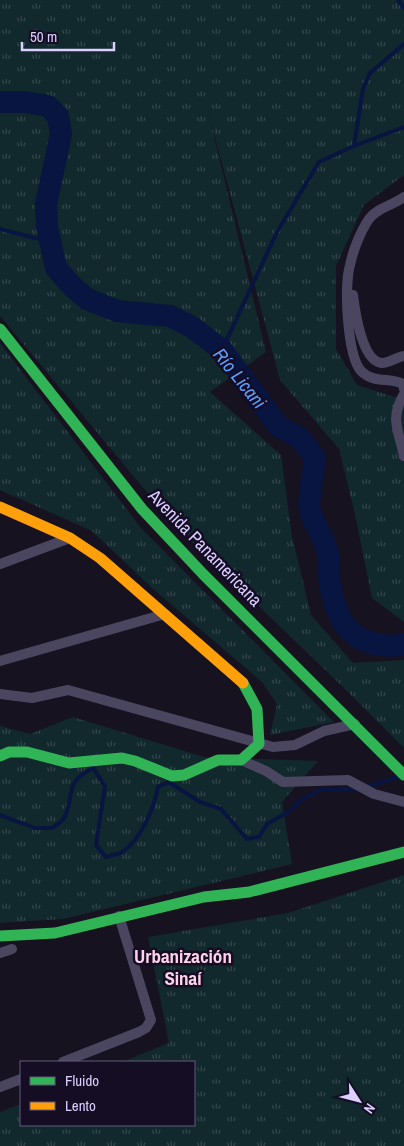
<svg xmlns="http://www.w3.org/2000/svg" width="404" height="1146" font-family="'Archivo Narrow',sans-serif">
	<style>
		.grass { fill: url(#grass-tufts) }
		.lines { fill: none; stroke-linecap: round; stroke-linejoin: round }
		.stream { stroke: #081540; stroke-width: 4 }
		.river { stroke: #081540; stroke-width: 22 }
		.street { stroke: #4b4660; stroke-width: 10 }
		.fast { stroke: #30b455; stroke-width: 11 }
		.slow { stroke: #ff9f0a; stroke-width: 11 }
		.labels { text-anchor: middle; stroke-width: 5; stroke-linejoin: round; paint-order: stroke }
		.street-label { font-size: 18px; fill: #dbd0ff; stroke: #140d24 }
		.water-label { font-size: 19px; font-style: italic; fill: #5ea0ff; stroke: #140d24 }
		.neighbourhood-label { font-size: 19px; font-weight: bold; fill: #ffd2e9; stroke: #140d24 }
	</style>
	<defs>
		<pattern id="grass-tufts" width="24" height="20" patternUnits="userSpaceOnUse" patternTransform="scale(1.25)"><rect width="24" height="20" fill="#11282d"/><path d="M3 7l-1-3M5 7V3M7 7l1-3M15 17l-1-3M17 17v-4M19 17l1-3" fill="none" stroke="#33464c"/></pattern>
	</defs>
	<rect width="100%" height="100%" fill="#16121f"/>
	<path class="grass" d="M 0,0 L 404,0 L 404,175 L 364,205 L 336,266 L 336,349 L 357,385 L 404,400 L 404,622 L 372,598 L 354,510 L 339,449 L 280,380 L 208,111 L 266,352 L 210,392 L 281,455 L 292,536 L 311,615 L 353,663 L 404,660 L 404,748 L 345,689 L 175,526 L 0,316 Z
		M 0,343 L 141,528 L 334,722 L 270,735 L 277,704 L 262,682 L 152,588 L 92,531 L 0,490 Z
		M 73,717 L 204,757 L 318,761 L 282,802 L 292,864 L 63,919 L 0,923 L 0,726 L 30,734 Z
		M 404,875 L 404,1146 L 0,1146 L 0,1112 L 21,1104 L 21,1125 L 194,1125 L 194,1062 L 122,1062 L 169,1043 L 148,937 L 288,913 Z"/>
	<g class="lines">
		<path class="stream" d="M 398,0 L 404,8
			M 354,146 L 404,127
			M 0,229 L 51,242
			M 222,350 L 277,232 L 319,162 L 354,146 L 363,89 L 370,73 L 404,44
			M 365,787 L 401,776
			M 0,815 L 35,828 L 52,828 C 56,825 62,822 64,818 C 76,795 62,784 93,768 L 105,786 L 96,845 L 106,857 C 111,855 117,855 122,852 C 141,840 154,808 158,787 L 169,782 L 200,802 L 221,809 L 247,839 L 259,837 L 267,824 L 288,812 L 300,801 L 319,790 L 358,789"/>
		<path class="river" d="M 0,102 L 24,102 L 48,106 L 58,116 L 61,134 L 46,204 L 47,227 L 56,268 L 72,286 L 87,299 L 117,311 L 170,316 L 192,327 L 222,350 L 279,427 L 300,438 L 315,458 C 314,471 307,501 310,511 C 314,524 323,536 327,550 C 330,560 328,573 330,584 C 337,627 357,650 404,645"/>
		<path class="street" d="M 404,197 C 392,206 378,207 369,219 C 360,232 353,251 350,265 C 344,286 347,355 361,371 C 374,384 389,377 403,384 L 404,389
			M 353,295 C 355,311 362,362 382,363 C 389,363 397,357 404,356
			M 404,394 C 389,419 399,431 404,456
			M 0,564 L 70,538
			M 0,661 L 165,614
			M 0,694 L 32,698 L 68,690 L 273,747 L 295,745 L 324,731 L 355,724
			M 241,760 L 266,771 L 283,782 L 348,780 L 374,794 L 404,802
			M 0,953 L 12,949
			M 63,1062 L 139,1032 L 146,1028 L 151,1020 L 119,916
			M 0,1087 L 21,1079"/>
		<path class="fast" d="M 0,329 L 142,509 L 203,574 L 404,775
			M 0,756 L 9,752 L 27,752 L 69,763 L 122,758 L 135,761 L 172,776 L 184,775 L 218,760 L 241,760 L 259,744 L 257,709 L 243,683
			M 0,936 L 55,933 L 204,897 L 249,892 L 404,852"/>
		<path class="slow" d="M 0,507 L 70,538 L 100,558 L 243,683"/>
	</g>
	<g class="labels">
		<g class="street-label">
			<text transform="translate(205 548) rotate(46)" y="6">Avenida Panamericana</text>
		</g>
		<g class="water-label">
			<text transform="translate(240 378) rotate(51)" y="7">Río Licani</text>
		</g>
		<g class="neighbourhood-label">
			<text x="183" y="963">Urbanización<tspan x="183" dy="22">Sinaí</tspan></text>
		</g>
	</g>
	<rect x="20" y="1061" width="175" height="65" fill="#140d24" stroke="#645b7c"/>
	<rect x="30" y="1077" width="25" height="8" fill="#30b455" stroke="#645b7c"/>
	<text x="65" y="1086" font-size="15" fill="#dbd0ff">Fluido</text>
	<rect x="30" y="1102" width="25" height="8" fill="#ff9f0a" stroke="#645b7c"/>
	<text x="65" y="1111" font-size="15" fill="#dbd0ff">Lento</text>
	<g transform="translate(359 1101) rotate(126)" stroke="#140d24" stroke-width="4" paint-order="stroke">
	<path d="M0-4L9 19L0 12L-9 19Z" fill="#dbd0ff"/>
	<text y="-8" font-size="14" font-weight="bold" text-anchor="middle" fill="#dbd0ff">N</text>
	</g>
	<path d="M22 42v8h92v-8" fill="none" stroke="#dbd0ff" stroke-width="2.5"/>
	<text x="30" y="42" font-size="15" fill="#dbd0ff" stroke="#140d24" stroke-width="4" paint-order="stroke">50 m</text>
</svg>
